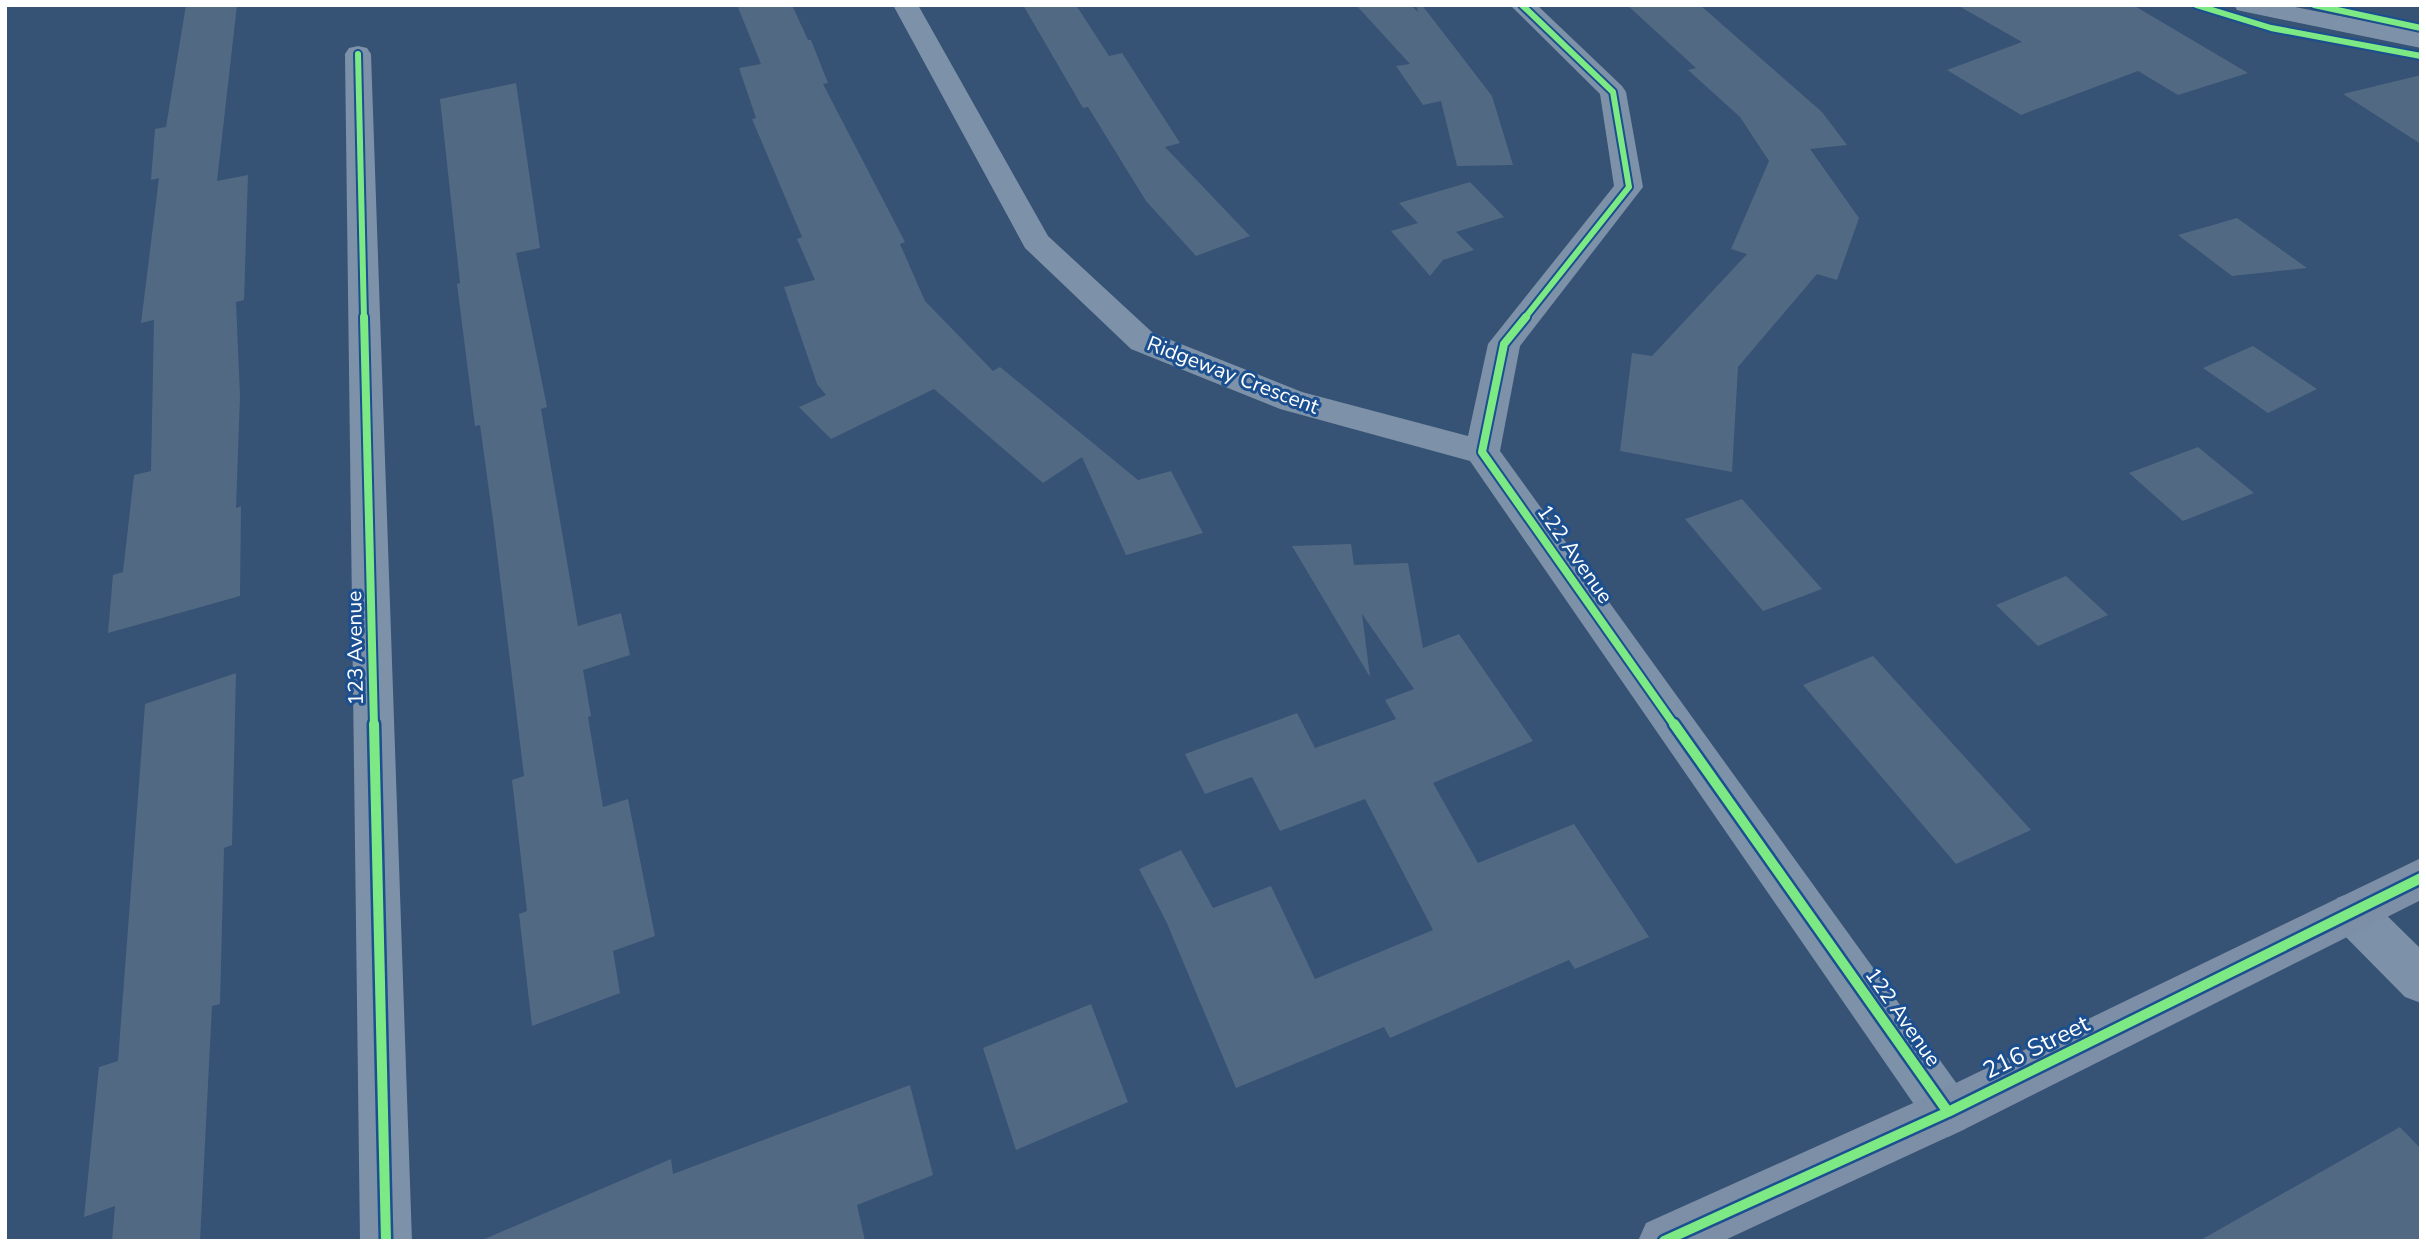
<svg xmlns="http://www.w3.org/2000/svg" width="2426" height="1246" font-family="'Nunito Sans',sans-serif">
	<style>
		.building { fill: #526984 }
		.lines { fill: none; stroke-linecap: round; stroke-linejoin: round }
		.minor { fill: #7d92a8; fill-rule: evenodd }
		.major { fill: #7d8ea7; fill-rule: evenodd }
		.cycleway-far2-casing { stroke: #1b4f8f; stroke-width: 10 }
		.cycleway-far1-casing { stroke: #1b4f8f; stroke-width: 12 }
		.cycleway-casing { stroke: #1b4f8f; stroke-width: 15 }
		.cycleway-far2 { stroke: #7ce984; stroke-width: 6 }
		.cycleway-far1 { stroke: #7ce984; stroke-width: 8 }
		.cycleway { stroke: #7ce984; stroke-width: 10 }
		.labels { text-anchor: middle; stroke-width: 6; stroke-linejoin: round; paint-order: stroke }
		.street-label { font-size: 21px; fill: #fff; stroke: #1b4f8f }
		.near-street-label { font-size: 24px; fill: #fff; stroke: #1b4f8f }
	</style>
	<rect width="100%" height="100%" fill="#365274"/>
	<path class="building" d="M 186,5 L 237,5 L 217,181 L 248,175 L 244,300 L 236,302 L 240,396 L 236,508 L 241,506 L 240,596 L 108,633 L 113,575 L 123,572 L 134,475 L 151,471 L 154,320 L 141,323 L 159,178 L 151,180 L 155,129 L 166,127 Z
		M 737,5 L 792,5 L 808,40 L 811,40 L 828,83 L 823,84 L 905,242 L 900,244 L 925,301 L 993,371 L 1000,367 L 1138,480 L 1171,471 L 1203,533 L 1126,555 L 1082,457 L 1043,483 L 934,389 L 831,439 L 799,407 L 826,395 L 817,384 L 784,287 L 815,280 L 797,239 L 802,237 L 752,119 L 756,118 L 739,68 L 761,64 Z
		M 1023,5 L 1076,5 L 1109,56 L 1122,53 L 1180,143 L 1165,147 L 1250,236 L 1196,256 L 1146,201 L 1088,107 L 1083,108 Z
		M 1356,5 L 1411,5 L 1418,12 L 1416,5 L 1422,5 L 1492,96 L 1513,165 L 1457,166 L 1441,101 L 1423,105 L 1396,66 L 1410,64 Z
		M 1627,5 L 1700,5 L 1822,112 L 1847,145 L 1810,149 L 1859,218 L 1837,280 L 1817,274 L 1738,367 L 1732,472 L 1620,451 L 1632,353 L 1652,356 L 1747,254 L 1731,249 L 1769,161 L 1740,117 L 1688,70 L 1696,68 Z
		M 1957,5 L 2133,5 L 2248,73 L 2178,95 L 2138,71 L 2021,115 L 1947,70 L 2022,42 Z
		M 2421,75 L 2421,144 L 2343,94 Z
		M 516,83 L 540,248 L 516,253 L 547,407 L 541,409 L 578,626 L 621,613 L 630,655 L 583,670 L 591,716 L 588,717 L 603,807 L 628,799 L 655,936 L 613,951 L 620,993 L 532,1026 L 519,914 L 527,911 L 512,780 L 524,776 L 493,520 L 480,425 L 475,426 L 457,284 L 460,283 L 440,99 Z
		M 1470,182 L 1504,217 L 1456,232 L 1474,250 L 1443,260 L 1430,276 L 1391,231 L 1418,223 L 1399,203 Z
		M 2237,218 L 2307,268 L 2232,276 L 2178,235 Z
		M 2253,346 L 2317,389 L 2268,413 L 2203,368 Z
		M 2198,447 L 2254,493 L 2183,521 L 2129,473 Z
		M 1742,499 L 1822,589 L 1763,611 L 1685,519 Z
		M 1351,544 L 1354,565 L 1408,563 L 1423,648 L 1459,634 L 1533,741 L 1433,783 L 1478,863 L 1574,824 L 1649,937 L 1575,969 L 1569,960 L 1390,1038 L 1384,1027 L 1236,1088 L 1166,921 L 1139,869 L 1181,850 L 1213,908 L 1271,886 L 1315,979 L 1433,930 L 1365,799 L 1280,831 L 1252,777 L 1205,794 L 1185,754 L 1297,713 L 1315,748 L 1396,719 L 1385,700 L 1414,689 L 1362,614 L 1370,677 L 1292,546 Z
		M 2066,576 L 2108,615 L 2038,646 L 1996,605 Z
		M 1873,656 L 2031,830 L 1956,864 L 1803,685 Z
		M 236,673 L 232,845 L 224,848 L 220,1004 L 212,1006 L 200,1241 L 112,1241 L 115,1206 L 84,1217 L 99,1067 L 118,1061 L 145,704 Z
		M 1091,1004 L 1128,1102 L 1016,1150 L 983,1048 Z
		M 910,1085 L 933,1175 L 857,1205 L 865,1241 L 480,1241 L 671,1159 L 673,1174 Z
		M 2400,1127 L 2421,1149 L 2421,1241 L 2199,1241 Z"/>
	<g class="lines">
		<path class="minor" d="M 893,5 L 918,5 L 1048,236 L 1153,333 L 1302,392 L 1468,436 L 1488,344 L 1614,186 L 1600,94 L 1510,5 L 1537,5 L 1622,86 L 1626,92 L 1643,187 L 1520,346 L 1500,451 L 1965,1095 L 1973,1112 L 1965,1129 L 1948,1137 L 1931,1129 L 1470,461 L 1280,409 L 1131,349 L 1025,248 Z
			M 2234,5 L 2285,5 L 2421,32 L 2421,48 L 2246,12 L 2237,10 Z
			M 358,46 L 367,48 L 371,54 L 412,1241 L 360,1241 L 345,54 L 349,48 Z
			M 2353,892 L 2369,898 L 2421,949 L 2421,1003 L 2405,997 L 2337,928 L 2331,913 L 2337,898 Z"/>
		<path class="major" d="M 2421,858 L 2421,900 L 1965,1129 L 1723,1241 L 1638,1241 L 1646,1223 L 1931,1095 Z"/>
		<g class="cycleway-far2-casing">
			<path id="cycleway-far2" d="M 1522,5 L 1613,92 L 1629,187 L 1524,319
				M 2196,5 L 2271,28 L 2421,56
				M 2314,5 L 2421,28
				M 358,54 L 364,319"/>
		</g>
		<g class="cycleway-far1-casing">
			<path id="cycleway-far1" d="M 364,317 L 374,726
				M 1526,317 L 1504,344 L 1482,452 L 1675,726"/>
		</g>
		<g class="cycleway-casing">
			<path id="cycleway" d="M 374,724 L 386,1241
				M 1674,724 L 1948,1112
				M 1664,1241 L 1948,1112 L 2421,878"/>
		</g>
		<use href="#cycleway-far2" class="cycleway-far2"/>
		<use href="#cycleway-far1" class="cycleway-far1"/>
		<use href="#cycleway" class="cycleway"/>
	</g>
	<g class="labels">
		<g class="street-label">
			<text transform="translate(1233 375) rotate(21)" y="7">Ridgeway Crescent</text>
			<text transform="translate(1575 554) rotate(55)" y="7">122 Avenue</text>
			<text transform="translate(355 648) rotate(-91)" y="7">123 Avenue</text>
			<text transform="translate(1903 1017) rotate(55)" y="7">122 Avenue</text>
		</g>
		<g class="near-street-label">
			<text transform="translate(2036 1047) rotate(-26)" y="8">216 Street</text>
		</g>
	</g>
	<rect width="2426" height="1246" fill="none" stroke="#ffffff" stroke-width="14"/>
</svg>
